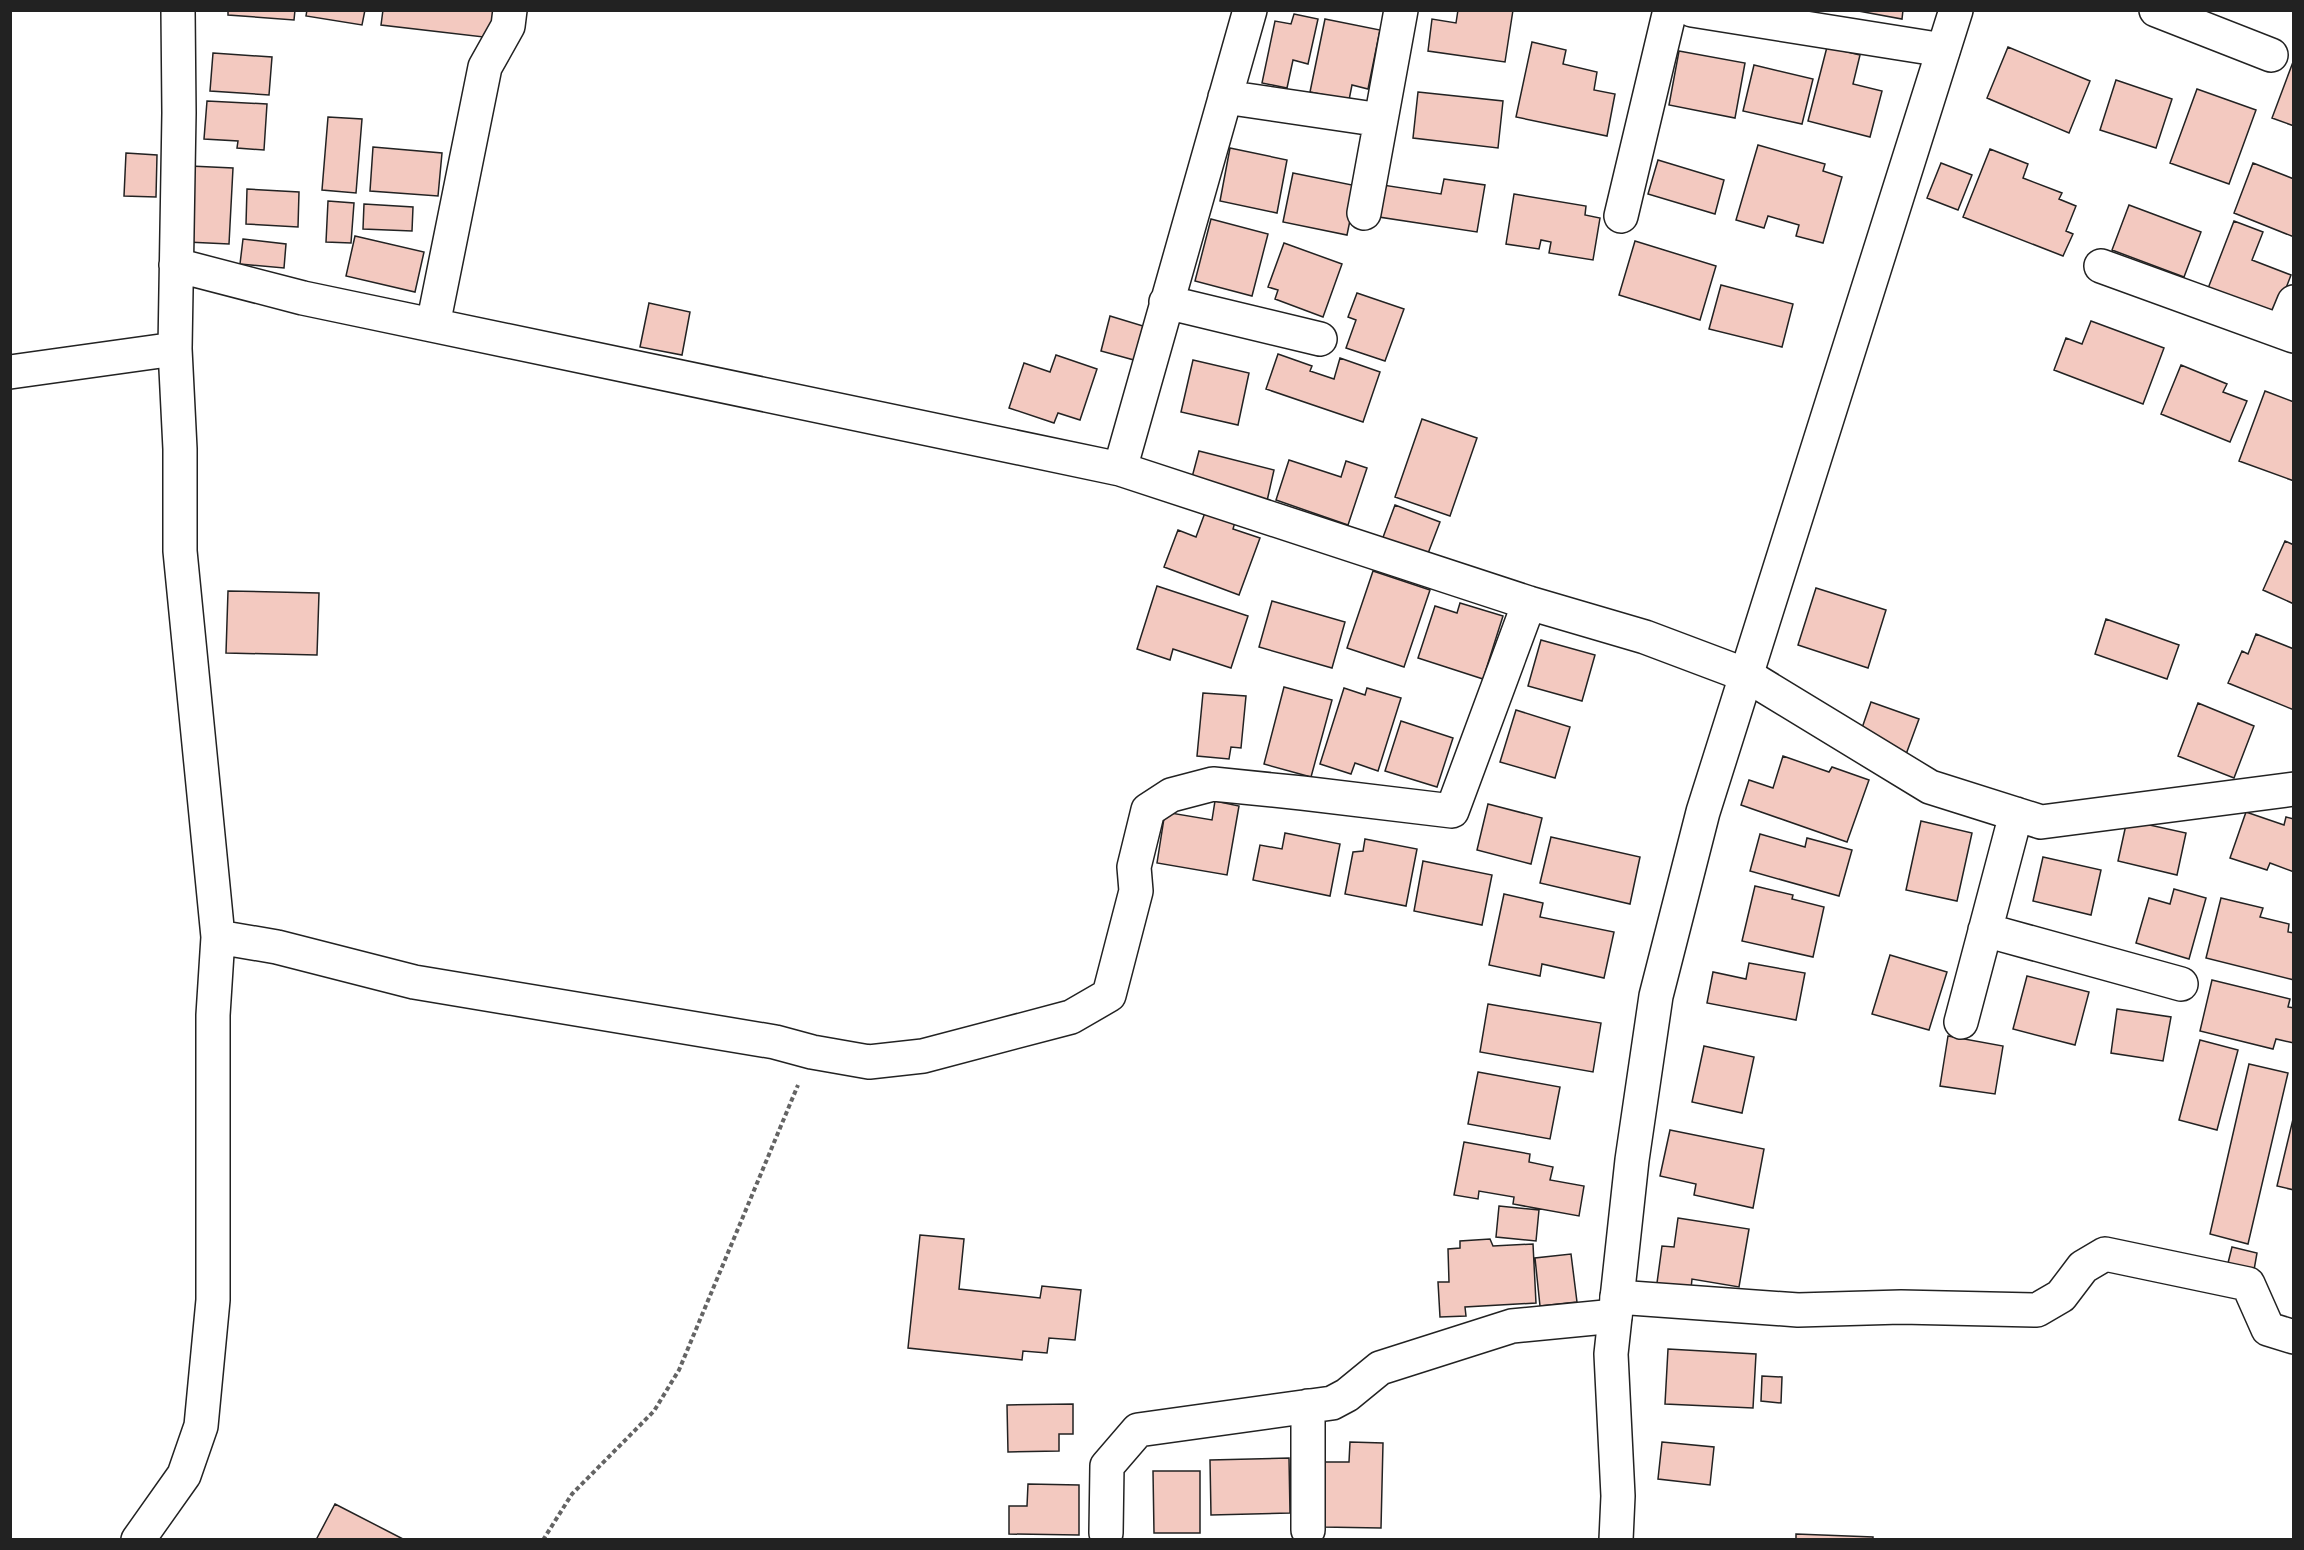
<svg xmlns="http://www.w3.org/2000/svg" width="2304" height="1550" font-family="Overpass,sans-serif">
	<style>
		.building { fill: #f3c9c0; stroke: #222; stroke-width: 1.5 }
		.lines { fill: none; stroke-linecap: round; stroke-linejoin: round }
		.street-casing { stroke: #222; stroke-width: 36 }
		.secondary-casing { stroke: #222; stroke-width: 36 }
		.path { stroke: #646464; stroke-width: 4; stroke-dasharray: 4.5 3; stroke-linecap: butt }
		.street { stroke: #fff; stroke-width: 33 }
		.secondary { stroke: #fff; stroke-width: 33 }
	</style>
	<rect width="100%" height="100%" fill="#fff"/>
	<path class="building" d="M 228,10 L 295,10 L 294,20 L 228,15 Z
		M 307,10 L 365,10 L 362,25 L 306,16 Z
		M 383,10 L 494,10 L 492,38 L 381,25 Z
		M 1458,10 L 1513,10 L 1505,62 L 1428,51 L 1432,19 L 1456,23 Z
		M 1853,10 L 1903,10 L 1902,19 Z
		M 1294,14 L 1318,19 L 1308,64 L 1293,60 L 1287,88 L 1262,83 L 1275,21 L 1291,24 Z
		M 1325,19 L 1380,30 L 1368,89 L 1352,85 L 1349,100 L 1310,92 Z
		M 1532,42 L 1566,50 L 1563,64 L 1597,72 L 1594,90 L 1615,94 L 1607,136 L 1516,117 Z
		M 1827,47 L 1860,55 L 1853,84 L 1882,91 L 1870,137 L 1808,121 Z
		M 2008,47 L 2090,81 L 2069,133 L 1987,98 Z
		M 1679,51 L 1745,63 L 1735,118 L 1669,105 Z
		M 213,53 L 272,57 L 269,95 L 210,91 Z
		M 2293,62 L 2294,62 L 2294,126 L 2272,118 Z
		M 1754,65 L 1813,79 L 1802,124 L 1743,111 Z
		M 2116,80 L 2172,99 L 2156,148 L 2100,130 Z
		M 2197,89 L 2256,110 L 2229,184 L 2170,163 Z
		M 1418,92 L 1503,101 L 1498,148 L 1413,138 Z
		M 207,101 L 267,104 L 264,150 L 237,148 L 238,141 L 204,139 Z
		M 328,117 L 362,119 L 356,193 L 322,190 Z
		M 1758,145 L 1825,164 L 1823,171 L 1842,177 L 1823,243 L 1796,236 L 1799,225 L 1768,216 L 1764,228 L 1736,220 Z
		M 373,147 L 442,153 L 438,196 L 370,191 Z
		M 1230,148 L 1287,160 L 1277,213 L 1220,201 Z
		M 1990,149 L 2028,164 L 2023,178 L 2062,193 L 2059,199 L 2076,206 L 2066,231 L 2073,234 L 2063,256 L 1963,217 Z
		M 126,153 L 157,155 L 156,197 L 124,196 Z
		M 1658,160 L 1724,180 L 1715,214 L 1648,194 Z
		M 1941,163 L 1972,175 L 1958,210 L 1927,198 Z
		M 2253,163 L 2294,179 L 2294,237 L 2234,213 Z
		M 190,166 L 233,168 L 229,244 L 187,242 Z
		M 1293,173 L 1357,186 L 1347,235 L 1283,222 Z
		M 1444,179 L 1485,185 L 1477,232 L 1379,217 L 1383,185 L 1441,194 Z
		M 247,189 L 299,192 L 298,227 L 246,224 Z
		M 1514,194 L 1586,206 L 1585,215 L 1600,218 L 1593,260 L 1549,253 L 1551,242 L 1541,240 L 1539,249 L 1506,244 Z
		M 328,201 L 354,203 L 351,243 L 326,242 Z
		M 364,204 L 413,207 L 412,231 L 363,229 Z
		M 2129,205 L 2201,232 L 2184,277 L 2112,250 Z
		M 1211,219 L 1268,234 L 1252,296 L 1195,281 Z
		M 2234,221 L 2263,232 L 2252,260 L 2291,275 L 2275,317 L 2207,291 Z
		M 355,236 L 424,252 L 415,292 L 346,276 Z
		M 243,239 L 286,244 L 284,268 L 240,264 Z
		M 1635,241 L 1716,266 L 1700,320 L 1619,295 Z
		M 1284,243 L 1342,264 L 1323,317 L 1275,299 L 1278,290 L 1268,287 Z
		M 1721,285 L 1793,304 L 1782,347 L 1709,329 Z
		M 1357,293 L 1404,309 L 1385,361 L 1346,348 L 1356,320 L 1348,317 Z
		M 649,303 L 690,312 L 682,355 L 640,347 Z
		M 1110,316 L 1143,326 L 1134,360 L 1101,351 Z
		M 2091,321 L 2164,348 L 2143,404 L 2054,370 L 2066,338 L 2082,344 Z
		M 1278,354 L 1312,366 L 1310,371 L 1334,379 L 1340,358 L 1380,372 L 1363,422 L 1266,389 Z
		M 1056,355 L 1097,369 L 1080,420 L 1058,413 L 1054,423 L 1009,408 L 1024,363 L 1050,372 Z
		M 1193,360 L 1249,373 L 1238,425 L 1181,412 Z
		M 2181,365 L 2227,384 L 2223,392 L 2247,401 L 2230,442 L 2161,414 Z
		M 2265,391 L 2294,402 L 2294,481 L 2239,461 Z
		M 1422,419 L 1477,438 L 1450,516 L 1395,497 Z
		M 1199,451 L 1274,470 L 1267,501 L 1191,481 Z
		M 1289,460 L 1341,477 L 1346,461 L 1367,468 L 1348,525 L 1276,500 Z
		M 1395,505 L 1440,522 L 1427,556 L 1382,540 Z
		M 1206,510 L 1235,522 L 1233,529 L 1260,538 L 1239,595 L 1164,567 L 1178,530 L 1196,537 Z
		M 2285,541 L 2294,545 L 2294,604 L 2263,590 Z
		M 1373,571 L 1430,590 L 1404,667 L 1347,648 Z
		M 1157,586 L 1248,616 L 1231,668 L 1173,649 L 1170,660 L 1137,649 Z
		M 1816,588 L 1886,610 L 1868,668 L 1798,645 Z
		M 228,591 L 319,593 L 317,655 L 226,653 Z
		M 1272,601 L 1345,622 L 1332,668 L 1259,647 Z
		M 1460,603 L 1503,616 L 1483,679 L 1418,658 L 1435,606 L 1457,613 Z
		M 2106,619 L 2179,645 L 2167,679 L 2095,654 Z
		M 2256,634 L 2294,649 L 2294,710 L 2228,683 L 2242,651 L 2248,654 Z
		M 1541,640 L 1595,655 L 1582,701 L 1528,686 Z
		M 1284,687 L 1332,700 L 1311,777 L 1264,764 Z
		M 1344,688 L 1365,695 L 1367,688 L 1401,698 L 1378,771 L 1355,763 L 1351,774 L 1320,764 Z
		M 1203,693 L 1246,696 L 1241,748 L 1231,747 L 1229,759 L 1197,756 Z
		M 1871,702 L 1919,719 L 1905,757 L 1862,728 Z
		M 2198,703 L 2254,726 L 2234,778 L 2178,756 Z
		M 1516,710 L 1570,727 L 1555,778 L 1500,762 Z
		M 1401,721 L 1453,738 L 1437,787 L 1385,771 Z
		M 1783,756 L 1829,772 L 1832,767 L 1869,780 L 1847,842 L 1741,805 L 1749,780 L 1773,788 Z
		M 1215,801 L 1239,806 L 1227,875 L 1157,863 L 1165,812 L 1212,820 Z
		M 1488,804 L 1542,818 L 1531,864 L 1477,850 Z
		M 2246,812 L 2284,825 L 2286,817 L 2294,819 L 2294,872 L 2270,863 L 2267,870 L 2230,858 Z
		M 2127,820 L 2186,833 L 2177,875 L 2118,861 Z
		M 1921,821 L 1972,833 L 1957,901 L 1906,890 Z
		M 1285,833 L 1340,844 L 1330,896 L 1253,880 L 1260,845 L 1282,849 Z
		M 1760,834 L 1805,847 L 1807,838 L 1852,850 L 1839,896 L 1750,871 Z
		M 1551,837 L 1640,857 L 1630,904 L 1540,883 Z
		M 1365,839 L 1417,849 L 1406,906 L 1345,894 L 1353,852 L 1363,851 Z
		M 2043,857 L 2101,870 L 2091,915 L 2033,901 Z
		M 1423,861 L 1492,875 L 1482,925 L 1414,911 Z
		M 1755,886 L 1793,895 L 1792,899 L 1824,907 L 1813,957 L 1742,941 Z
		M 2174,889 L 2206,898 L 2189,959 L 2136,943 L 2149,898 L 2170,904 Z
		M 1504,894 L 1543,903 L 1540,917 L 1614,932 L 1604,978 L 1542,964 L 1540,976 L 1489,965 Z
		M 2221,898 L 2263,908 L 2260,917 L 2289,924 L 2288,932 L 2294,933 L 2294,980 L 2206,958 Z
		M 1890,955 L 1947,972 L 1929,1030 L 1872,1014 Z
		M 1749,963 L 1805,973 L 1796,1020 L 1707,1003 L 1713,972 L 1746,979 Z
		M 2027,976 L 2089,992 L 2075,1045 L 2013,1029 Z
		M 2212,980 L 2290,999 L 2288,1007 L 2294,1008 L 2294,1043 L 2276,1039 L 2273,1049 L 2200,1031 Z
		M 1488,1004 L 1601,1023 L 1593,1072 L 1480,1052 Z
		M 2117,1009 L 2171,1017 L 2163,1061 L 2111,1053 Z
		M 1948,1036 L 2003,1046 L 1995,1094 L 1940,1086 Z
		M 2200,1040 L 2238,1050 L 2217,1130 L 2179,1120 Z
		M 1704,1046 L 1754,1057 L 1742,1113 L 1692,1102 Z
		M 2249,1064 L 2288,1073 L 2248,1244 L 2210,1234 Z
		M 1478,1072 L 1560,1087 L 1550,1139 L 1468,1124 Z
		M 2294,1115 L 2294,1190 L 2277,1186 Z
		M 1670,1130 L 1764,1149 L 1753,1208 L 1694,1195 L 1696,1184 L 1660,1176 Z
		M 1464,1142 L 1530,1154 L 1529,1162 L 1553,1167 L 1550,1180 L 1584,1186 L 1579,1216 L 1513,1204 L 1514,1197 L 1479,1191 L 1478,1199 L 1454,1195 Z
		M 1499,1206 L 1539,1210 L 1536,1241 L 1496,1237 Z
		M 1678,1218 L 1749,1229 L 1739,1287 L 1692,1279 L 1691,1289 L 1657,1283 L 1662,1246 L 1674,1247 Z
		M 920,1235 L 964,1239 L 959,1289 L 1040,1298 L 1042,1286 L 1081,1290 L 1075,1340 L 1049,1338 L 1047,1353 L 1023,1351 L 1022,1360 L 908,1348 Z
		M 1490,1239 L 1493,1246 L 1533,1244 L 1536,1303 L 1465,1307 L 1466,1316 L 1440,1317 L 1438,1282 L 1449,1282 L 1448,1249 L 1460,1248 L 1460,1241 Z
		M 2232,1247 L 2257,1253 L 2254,1270 L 2228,1263 Z
		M 1571,1254 L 1577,1302 L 1540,1306 L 1535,1258 Z
		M 1668,1349 L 1756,1354 L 1753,1408 L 1665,1404 Z
		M 1762,1376 L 1782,1377 L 1781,1403 L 1761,1401 Z
		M 1073,1404 L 1073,1434 L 1059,1434 L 1059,1451 L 1008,1452 L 1007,1405 Z
		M 1350,1442 L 1383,1443 L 1381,1528 L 1322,1527 L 1323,1462 L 1349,1462 Z
		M 1662,1442 L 1714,1447 L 1710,1485 L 1658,1479 Z
		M 1289,1458 L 1290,1513 L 1211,1515 L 1210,1460 Z
		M 1153,1471 L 1200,1471 L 1200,1533 L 1154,1533 Z
		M 1028,1484 L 1079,1485 L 1079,1535 L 1009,1534 L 1009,1506 L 1027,1506 Z
		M 335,1504 L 403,1539 L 403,1540 L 316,1540 Z
		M 1796,1534 L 1873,1537 L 1873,1540 L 1796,1540 Z"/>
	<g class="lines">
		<g class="street-casing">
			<path id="street" d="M 1692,10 L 1943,50
				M 2156,10 L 2271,55
				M 1225,97 L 1381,120
				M 1364,213 L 1401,10
				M 1621,216 L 1670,10
				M 176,265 L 303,298 L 1120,469 L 1529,603 L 1645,637 L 1746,675 L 1930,787 L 2041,822 L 2294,789
				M 2101,266 L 2294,336
				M 1166,302 L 1320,339
				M 433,325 L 485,67 L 508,26 L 510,10
				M 2282,331 L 2294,302
				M 10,372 L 175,349
				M 1120,469 L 1250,10
				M 1985,930 L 2181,984
				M 218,937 L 277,947 L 414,982 L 775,1042 L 812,1052 L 869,1062 L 923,1056 L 1071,1017 L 1109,995 L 1136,891 L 1134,867 L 1148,810 L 1171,795 L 1213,784 L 1302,793 L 1452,811 L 1529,603
				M 1961,1022 L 2016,814
				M 1617,1297 L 1798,1310 L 1901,1307 L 2037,1310 L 2061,1296 L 2083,1267 L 2105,1254 L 2248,1284 L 2268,1329 L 2294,1337
				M 1308,1406 L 1308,1530
				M 1106,1533 L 1107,1466 L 1138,1430 L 1332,1403 L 1347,1395 L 1380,1368 L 1512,1326 L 1615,1316
				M 138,1540 L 184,1475 L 201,1426 L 213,1300 L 213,1015 L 218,937 L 180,551 L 180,449 L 175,349 L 179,113 L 178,10"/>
		</g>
		<g class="secondary-casing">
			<path id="secondary" d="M 1616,1540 L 1618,1496 L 1611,1354 L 1632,1160 L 1656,996 L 1703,812 L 1956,10"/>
		</g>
		<path class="path" d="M 543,1540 L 572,1494 L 654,1411 L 679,1370 L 798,1085"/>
		<use href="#street" class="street"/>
		<use href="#secondary" class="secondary"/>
	</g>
	<rect width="2304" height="1550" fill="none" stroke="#222222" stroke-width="24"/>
</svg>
